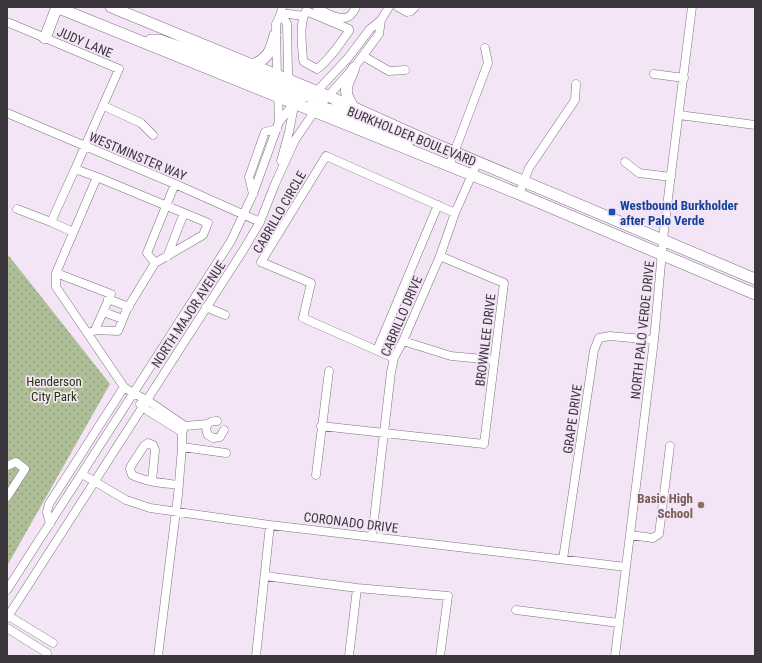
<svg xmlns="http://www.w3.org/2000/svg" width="762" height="663" font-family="'Roboto Condensed',sans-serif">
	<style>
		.green { fill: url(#green-dots) }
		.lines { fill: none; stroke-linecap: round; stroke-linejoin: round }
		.minor-casing { stroke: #7e7080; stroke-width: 9 }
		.major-casing { stroke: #7e7080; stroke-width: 12 }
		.minor { stroke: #fff; stroke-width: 8 }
		.major { stroke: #fff; stroke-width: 11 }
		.transit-dot { fill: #1a4fb4; stroke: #f3e4f6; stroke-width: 1.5 }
		.education-dot { fill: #8d6e63; stroke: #f3e4f6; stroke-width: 1.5 }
		.labels { text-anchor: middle; stroke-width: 3.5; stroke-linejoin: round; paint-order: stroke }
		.street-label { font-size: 13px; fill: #3c363d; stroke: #f3e4f6 }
		.transit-label { font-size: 13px; font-weight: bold; fill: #164399; stroke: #f3e4f6; text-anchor: start }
		.park-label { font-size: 13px; fill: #28380a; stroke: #f3e4f6 }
		.education-label { font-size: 13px; font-weight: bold; fill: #785e54; stroke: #f3e4f6; text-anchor: end }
	</style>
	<defs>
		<pattern id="green-dots" width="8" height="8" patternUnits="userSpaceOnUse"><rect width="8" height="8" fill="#aebf98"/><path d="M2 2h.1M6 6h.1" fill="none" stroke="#8f9c7d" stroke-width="1.8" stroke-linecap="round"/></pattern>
	</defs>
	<rect width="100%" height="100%" fill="#f3e4f6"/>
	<path class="green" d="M 9,256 L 110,384 L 7,566 L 7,257 Z"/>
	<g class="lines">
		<g class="minor-casing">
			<path id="minor" d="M 317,7 C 323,12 340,21 348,17 C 352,15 354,11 356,7
				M 398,7 L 407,12 L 411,11 L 415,7
				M 306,11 L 349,29 L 349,31 C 340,44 329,60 317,69 L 304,62 L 303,59 C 302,44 299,24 306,11 Z
				M 281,13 L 287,24 L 288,71 L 290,85
				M 281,13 L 304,16
				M 7,22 L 119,69 L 75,169
				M 363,56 L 389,71 L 405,70
				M 654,74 L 684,78
				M 277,79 L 276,24 L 281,13 L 282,7
				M 278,92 L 279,122
				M 104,106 L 141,123 L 153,135
				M 7,113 L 175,184 L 260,222
				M 679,115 L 755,125
				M 281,161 L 289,132 L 294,106
				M 625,162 L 639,173 L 671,177
				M 449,166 L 488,63 L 485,48
				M 253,194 L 249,177 L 265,132 L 277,129
				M 519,194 L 529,168 L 575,100 L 576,84
				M 17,209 L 51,222
				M 73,232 L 51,222 L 75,169 L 97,177 L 56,273 L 56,287 L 124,387 L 133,393 L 147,400 L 185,426
				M 167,257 L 184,213
				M 155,263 L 147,253 L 175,184
				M 56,273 L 111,294 L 95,330
				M 108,299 L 129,307
				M 206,307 L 225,315
				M 103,312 L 123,319
				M 88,334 L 95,330 L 118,331 L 127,309 L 155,263 L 203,235 L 208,223 L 97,177
				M 403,341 L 451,356 L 494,360
				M 377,350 L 438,205
				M 394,358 L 303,318 L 311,283 L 261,262 L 326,156 L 455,213
				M 140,404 L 142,407 L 182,432
				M 217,421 C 207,421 204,427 208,435 L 213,438 L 220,437 L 224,430
				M 321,426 L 484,444 L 504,283 L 440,256
				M 182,447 L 226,453
				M 7,466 L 16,462 L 25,469 L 7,497
				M 82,474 L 126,500 L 150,508 L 270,525 L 626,567
				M 316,475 L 329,371
				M 152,481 L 155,450 L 153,445 L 148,443 L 144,446 L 131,466 L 130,469 L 132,475 C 146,482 163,483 179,485
				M 50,524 L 47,512 L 49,504 L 124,387
				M 630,535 L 653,538 L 659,534 L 670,446
				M 372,537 L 391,372 L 394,358 L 403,341 L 440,256 L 455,213 L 478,161
				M 563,559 L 594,350 L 599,338 L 610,336 L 654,340
				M 265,576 L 357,588 L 448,596 L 440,656
				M 7,590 L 231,241 L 253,194 L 279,122 L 294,103 L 317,91 L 348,58 L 370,29 L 381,20 L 389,7
				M 516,610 L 619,623
				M 7,615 L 53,643
				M 7,618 L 244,249 L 260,222 L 275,184 L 295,140 L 314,112 L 356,65 L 379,34 L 381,20
				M 7,628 L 47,653
				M 158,656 L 178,495 L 182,447 L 182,432 L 185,426 L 207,424
				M 256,656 L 270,525
				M 349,656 L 357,588
				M 615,656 L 654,340 L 664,230 L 692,7"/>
		</g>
		<g class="major-casing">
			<path id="major" d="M 56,7 L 519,194 L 755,294
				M 111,7 L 328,96 L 428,141 L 755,279
				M 45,38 L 57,7
				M 151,40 L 159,40 L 191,51 L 267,82 L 307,96 L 323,96
				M 252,65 C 268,59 271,51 275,35
				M 354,68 C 347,86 341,90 354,108
				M 311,106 L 338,111 L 410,140"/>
		</g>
		<use href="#minor" class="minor"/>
		<use href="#major" class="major"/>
	</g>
	<rect class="transit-dot" x="608" y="208" width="8" height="8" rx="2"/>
	<circle class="education-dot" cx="701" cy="505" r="4"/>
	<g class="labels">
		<g class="street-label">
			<text transform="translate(85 42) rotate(23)" y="5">JUDY LANE</text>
			<text transform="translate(412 136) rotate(22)" y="5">BURKHOLDER BOULEVARD</text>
			<text transform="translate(138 156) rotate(23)" y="5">WESTMINSTER WAY</text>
			<text transform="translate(279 212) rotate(-60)" y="5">CABRILLO CIRCLE</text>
			<text transform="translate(188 314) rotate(-57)" y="5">NORTH MAJOR AVENUE</text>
			<text transform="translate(401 316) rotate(-67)" y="5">CABRILLO DRIVE</text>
			<text transform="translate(642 330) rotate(-84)" y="5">NORTH PALO VERDE DRIVE</text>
			<text transform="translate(485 340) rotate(-83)" y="5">BROWNLEE DRIVE</text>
			<text transform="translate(572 419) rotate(-82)" y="5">GRAPE DRIVE</text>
			<text transform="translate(351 522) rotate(7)" y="5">CORONADO DRIVE</text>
		</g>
		<g class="transit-label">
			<text x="620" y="210">Westbound Burkholder<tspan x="620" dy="15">after Palo Verde</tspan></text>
		</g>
		<g class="park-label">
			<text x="54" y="386">Henderson<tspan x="54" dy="15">City Park</tspan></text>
		</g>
		<g class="education-label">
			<text x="693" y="503">Basic High<tspan x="693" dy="15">School</tspan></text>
		</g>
	</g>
	<rect width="762" height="663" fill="none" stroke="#3c363d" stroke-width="16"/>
</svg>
